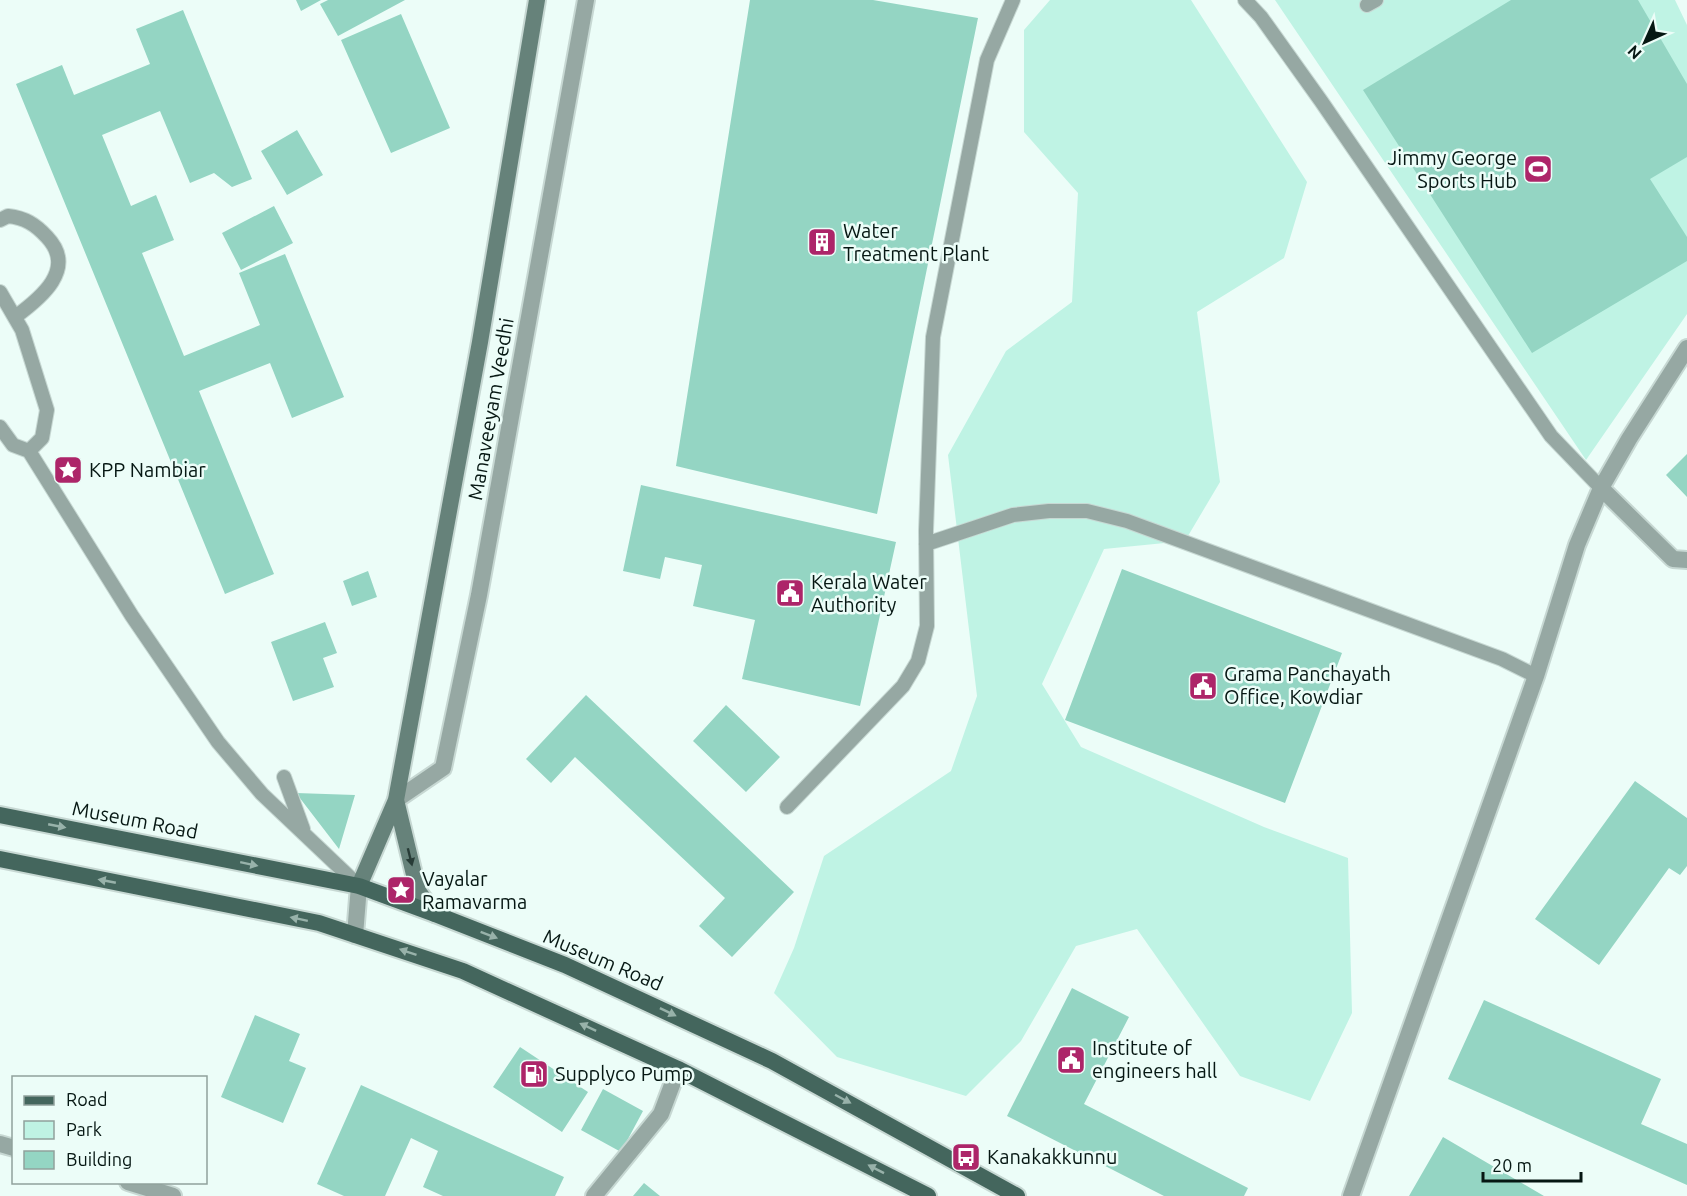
<svg xmlns="http://www.w3.org/2000/svg" width="1687" height="1196" font-family="Ubuntu,sans-serif">
	<style>
		.green { fill: #bff3e4 }
		.building { fill: #94d5c3 }
		.lines { fill: none; stroke-linecap: round; stroke-linejoin: round }
		.service-casing { stroke: #c7d8d3; stroke-width: 16 }
		.pedestrian-casing { stroke: #c7d8d3; stroke-width: 20 }
		.minor-casing { stroke: #c7d8d3; stroke-width: 20 }
		.tertiary-casing { stroke: #c7d8d3; stroke-width: 20 }
		.secondary-casing { stroke: #c7d8d3; stroke-width: 20 }
		.primary-casing { stroke: #c7d8d3; stroke-width: 20 }
		.service { stroke: #96a8a3; stroke-width: 14 }
		.pedestrian { stroke: #96a8a3; stroke-width: 16 }
		.minor { stroke: #96a8a3; stroke-width: 16 }
		.tertiary { stroke: #96a8a3; stroke-width: 16 }
		.secondary { stroke: #66827a; stroke-width: 16 }
		.primary { stroke: #44665d; stroke-width: 16 }
		.oneway { fill: #98b2aa }
		.oneway2 { fill: #283c37 }
		.labels { text-anchor: middle; stroke-width: 5; stroke-linejoin: round; paint-order: stroke }
		.poi-label { font-size: 20px; fill: #061713; stroke: #ecfdf8; text-anchor: start }
		.street-label { font-size: 20px; fill: #061713; stroke: #ecfdf8 }
	</style>
	<rect width="100%" height="100%" fill="#ecfdf8"/>
	<path class="green" d="M 1050,0 L 1191,0 L 1307,182 L 1284,258 L 1197,312 L 1220,482 L 1185,541 L 1104,549 L 1042,684 L 1081,747 L 1264,827 L 1348,858 L 1352,1013 L 1310,1101 L 1240,1076 L 1137,929 L 1076,946 L 1021,1041 L 966,1096 L 837,1057 L 774,993 L 794,948 L 824,856 L 951,771 L 977,696 L 948,455 L 1006,351 L 1072,302 L 1078,193 L 1024,132 L 1024,30 Z
		M 1275,0 L 1675,0 L 1687,25 L 1687,314 L 1586,460 Z"/>
	<path class="building" d="M 296,0 L 321,0 L 301,11 Z
		M 328,0 L 405,0 L 338,36 L 320,4 Z
		M 750,0 L 873,0 L 978,18 L 877,514 L 676,466 Z
		M 1511,0 L 1638,0 L 1687,84 L 1687,157 L 1650,179 L 1687,237 L 1687,261 L 1532,353 L 1363,90 Z
		M 183,10 L 252,179 L 232,187 L 214,173 L 190,183 L 160,111 L 102,135 L 131,206 L 156,195 L 174,240 L 142,253 L 184,356 L 260,325 L 239,273 L 285,254 L 344,397 L 292,418 L 270,363 L 199,391 L 274,574 L 225,594 L 16,84 L 62,65 L 74,95 L 150,64 L 136,29 Z
		M 401,14 L 450,128 L 391,153 L 341,40 Z
		M 297,130 L 323,175 L 287,195 L 261,151 Z
		M 274,206 L 293,243 L 241,270 L 222,233 Z
		M 1687,454 L 1687,497 L 1666,475 Z
		M 641,485 L 896,542 L 860,706 L 742,679 L 755,620 L 693,606 L 702,565 L 665,557 L 660,579 L 623,571 Z
		M 1122,569 L 1342,653 L 1285,803 L 1065,720 Z
		M 368,571 L 377,597 L 352,606 L 343,581 Z
		M 325,622 L 337,653 L 323,658 L 334,687 L 293,701 L 271,642 Z
		M 586,695 L 794,892 L 732,957 L 699,926 L 725,898 L 575,757 L 551,783 L 526,759 Z
		M 726,705 L 780,757 L 746,792 L 693,741 Z
		M 1635,781 L 1687,818 L 1687,866 L 1680,875 L 1669,868 L 1599,965 L 1535,919 Z
		M 296,793 L 355,795 L 339,849 Z
		M 1072,988 L 1129,1017 L 1084,1104 L 1248,1188 L 1244,1196 L 1164,1196 L 1007,1116 Z
		M 1484,1000 L 1661,1079 L 1641,1124 L 1687,1144 L 1687,1185 L 1448,1079 Z
		M 255,1015 L 300,1034 L 289,1061 L 306,1068 L 283,1123 L 221,1097 Z
		M 520,1047 L 588,1092 L 562,1132 L 493,1087 Z
		M 361,1085 L 564,1177 L 555,1196 L 443,1196 L 423,1187 L 438,1151 L 411,1138 L 385,1196 L 344,1196 L 317,1184 Z
		M 603,1089 L 643,1111 L 621,1152 L 581,1130 Z
		M 1443,1137 L 1544,1196 L 1409,1196 Z
		M 644,1183 L 660,1196 L 633,1196 Z"/>
	<g class="lines">
		<g class="service-casing">
			<path id="service" d="M 1245,0 L 1261,17 L 1321,101 L 1551,436 L 1601,488
				M 1367,5 L 1376,0
				M 0,220 L 8,216 C 25,218 35,224 47,237 C 77,269 41,298 15,317
				M 0,292 L 22,330 L 47,410 L 42,438 L 29,451 L 132,616 L 218,742 L 262,794 L 359,886
				M 0,427 L 13,445 L 29,451
				M 926,544 L 1013,515 L 1049,511 L 1087,511 L 1127,521 L 1502,659 L 1536,676
				M 284,777 L 303,829
				M 787,807 L 903,686 L 918,661 L 927,626 L 926,531 L 933,337 L 987,60 L 1013,0"/>
		</g>
		<g class="pedestrian-casing">
			<path id="pedestrian" d="M 396,800 L 443,768 L 479,595 L 586,0"/>
		</g>
		<g class="minor-casing">
			<path id="minor" d="M 1601,488 L 1673,559 L 1687,560
				M 0,1144 L 14,1148
				M 128,1182 L 173,1196
				M 594,1196 L 661,1114 L 678,1069
				M 1351,1196 L 1536,676 L 1577,545 L 1601,488 L 1629,439 L 1687,348"/>
		</g>
		<g class="tertiary-casing">
			<path id="tertiary" d="M 355,935 L 359,886"/>
		</g>
		<g class="secondary-casing">
			<path id="secondary" d="M 396,800 L 418,891 L 435,914
				M 359,886 L 396,800 L 480,342 L 537,0"/>
		</g>
		<g class="primary-casing">
			<path id="primary" d="M 0,815 L 359,886 L 435,914 L 565,965 L 772,1061 L 1017,1196
				M 0,859 L 319,923 L 463,971 L 678,1069 L 928,1196"/>
		</g>
		<use href="#service" class="service"/>
		<use href="#pedestrian" class="pedestrian"/>
		<use href="#minor" class="minor"/>
		<use href="#tertiary" class="tertiary"/>
		<use href="#secondary" class="secondary"/>
		<use href="#primary" class="primary"/>
	</g>
	<defs><path id="oneway-solid" d="M-6-.8H1V-3.2L6.5 0L1 3.2V.8H-6Z" transform="scale(1.5)"/></defs>
	<g class="oneway">
		<use href="#oneway-solid" transform="translate(57 826) rotate(11)"/>
		<use href="#oneway-solid" transform="translate(249 864) rotate(12)"/>
		<use href="#oneway-solid" transform="translate(107 881) rotate(-169)"/>
		<use href="#oneway-solid" transform="translate(299 919) rotate(-168)"/>
		<use href="#oneway-solid" transform="translate(489 935) rotate(21)"/>
		<use href="#oneway-solid" transform="translate(408 952) rotate(-161)"/>
		<use href="#oneway-solid" transform="translate(668 1012) rotate(26)"/>
		<use href="#oneway-solid" transform="translate(588 1027) rotate(-155)"/>
		<use href="#oneway-solid" transform="translate(843 1099) rotate(28)"/>
		<use href="#oneway-solid" transform="translate(876 1169) rotate(-153)"/>
	</g>
	<use class="oneway2" href="#oneway-solid" transform="translate(410 857) rotate(76)"/>
	<defs>
		<g id="stadium-square" transform="scale(1.5)"><rect x="-9" y="-9" width="18" height="18" rx="4" fill="#ad2569" stroke="#ecfdf8"/><path d="M0-5a6.5 5 0 1 0 0 10a6.5 5 0 1 0 0-10ZM-3.5-1.8h7v3.6h-7Z" fill="#fff"/></g>
		<g id="building-square" transform="scale(1.5)"><rect x="-9" y="-9" width="18" height="18" rx="4" fill="#ad2569" stroke="#ecfdf8"/><path d="M-4-6H4V6H1V3H-1V6H-4ZM-2.5-4.3h1.7v1.8h-1.7ZM.8-4.3h1.7v1.8H.8ZM-2.5-1h1.7V.8h-1.7ZM.8-1h1.7V.8H.8Z" fill="#fff"/></g>
		<g id="sight-square" transform="scale(1.5)"><rect x="-9" y="-9" width="18" height="18" rx="4" fill="#ad2569" stroke="#ecfdf8"/><path d="M0-6L1.8-2.2L6-1.7L2.9 1.2L3.7 5.4L0 3.3L-3.7 5.4L-2.9 1.2L-6-1.7L-1.8-2.2Z" fill="#fff"/></g>
		<g id="civic-square" transform="scale(1.5)"><rect x="-9" y="-9" width="18" height="18" rx="4" fill="#ad2569" stroke="#ecfdf8"/><path d="M-.6-6.5H3V-4.5H.6V-3L4-1V1h2V6H-6V1h2V-1L-.6-3ZM-1.2 2.5V6h2.4V2.5Z" fill="#fff"/></g>
		<g id="fuel-square" transform="scale(1.5)"><rect x="-9" y="-9" width="18" height="18" rx="4" fill="#ad2569" stroke="#ecfdf8"/><path d="M-5.5-6h7V0h2V4h1.3V-2.5L3-4.5l.8-.8L6-3V5H2.5V1h-1V6h-7ZM-4.2-4.7v3.2H.2V-4.7Z" fill="#fff"/></g>
		<g id="bus-square" transform="scale(1.5)"><rect x="-9" y="-9" width="18" height="18" rx="4" fill="#ad2569" stroke="#ecfdf8"/><path d="M-5-6H5V4H4V6H2V4H-2V6H-4V4H-5ZM-3.5-4V0h7V-4ZM-3.5 1.2v1.5H-2V1.2ZM2 1.2v1.5H3.5V1.2Z" fill="#fff"/></g>
	</defs>
	<g fill-rule="evenodd">
		<use href="#stadium-square" x="1538" y="169"/>
		<use href="#building-square" x="822" y="242"/>
		<use href="#sight-square" x="68" y="470"/>
		<use href="#civic-square" x="790" y="593"/>
		<use href="#civic-square" x="1203" y="686"/>
		<use href="#sight-square" x="401" y="890"/>
		<use href="#civic-square" x="1071" y="1060"/>
		<use href="#fuel-square" x="534" y="1074"/>
		<use href="#bus-square" x="966" y="1157"/>
	</g>
	<g class="labels">
		<g class="poi-label">
			<text x="1517" y="165" text-anchor="end">Jimmy George<tspan x="1517" dy="23">Sports Hub</tspan></text>
			<text x="843" y="238">Water<tspan x="843" dy="23">Treatment Plant</tspan></text>
			<text x="89" y="477">KPP Nambiar</text>
			<text x="811" y="589">Kerala Water<tspan x="811" dy="23">Authority</tspan></text>
			<text x="1224" y="681">Grama Panchayath<tspan x="1224" dy="23">Office, Kowdiar</tspan></text>
			<text x="422" y="886">Vayalar<tspan x="422" dy="23">Ramavarma</tspan></text>
			<text x="1092" y="1055">Institute of<tspan x="1092" dy="23">engineers hall</tspan></text>
			<text x="555" y="1081">Supplyco Pump</text>
			<text x="987" y="1164">Kanakakkunnu</text>
		</g>
		<g class="street-label">
			<text transform="translate(491 409) rotate(-80)" y="7">Manaveeyam Veedhi</text>
			<text transform="translate(135 820) rotate(11)" y="7">Museum Road</text>
			<text transform="translate(603 960) rotate(23)" y="7">Museum Road</text>
		</g>
	</g>
	<rect x="12" y="1076" width="195" height="108" fill="#ecfdf8" stroke="#90a19c" stroke-width="1.5"/>
	<rect x="24" y="1096" width="30" height="9" fill="#44665d" stroke="#90a19c" stroke-width="1.5"/>
	<text x="66" y="1106" font-size="18" fill="#061713">Road</text>
	<rect x="24" y="1121" width="30" height="18" fill="#bff3e4" stroke="#90a19c" stroke-width="1.5"/>
	<text x="66" y="1136" font-size="18" fill="#061713">Park</text>
	<rect x="24" y="1151" width="30" height="18" fill="#94d5c3" stroke="#90a19c" stroke-width="1.5"/>
	<text x="66" y="1166" font-size="18" fill="#061713">Building</text>
	<g transform="translate(1645 42) rotate(225)" stroke="#ecfdf8" stroke-width="4.5" paint-order="stroke">
	<path d="M0-4.5L10 22L0 15L-10 22Z" fill="#061713"/>
	<text y="-9" font-size="16" font-weight="bold" text-anchor="middle" fill="#061713">N</text>
	</g>
	<path d="M1483 1172v9h98v-9" fill="none" stroke="#061713" stroke-width="3"/>
	<text x="1492" y="1172" font-size="18" fill="#061713" stroke="#ecfdf8" stroke-width="4.5" paint-order="stroke">20 m</text>
</svg>
